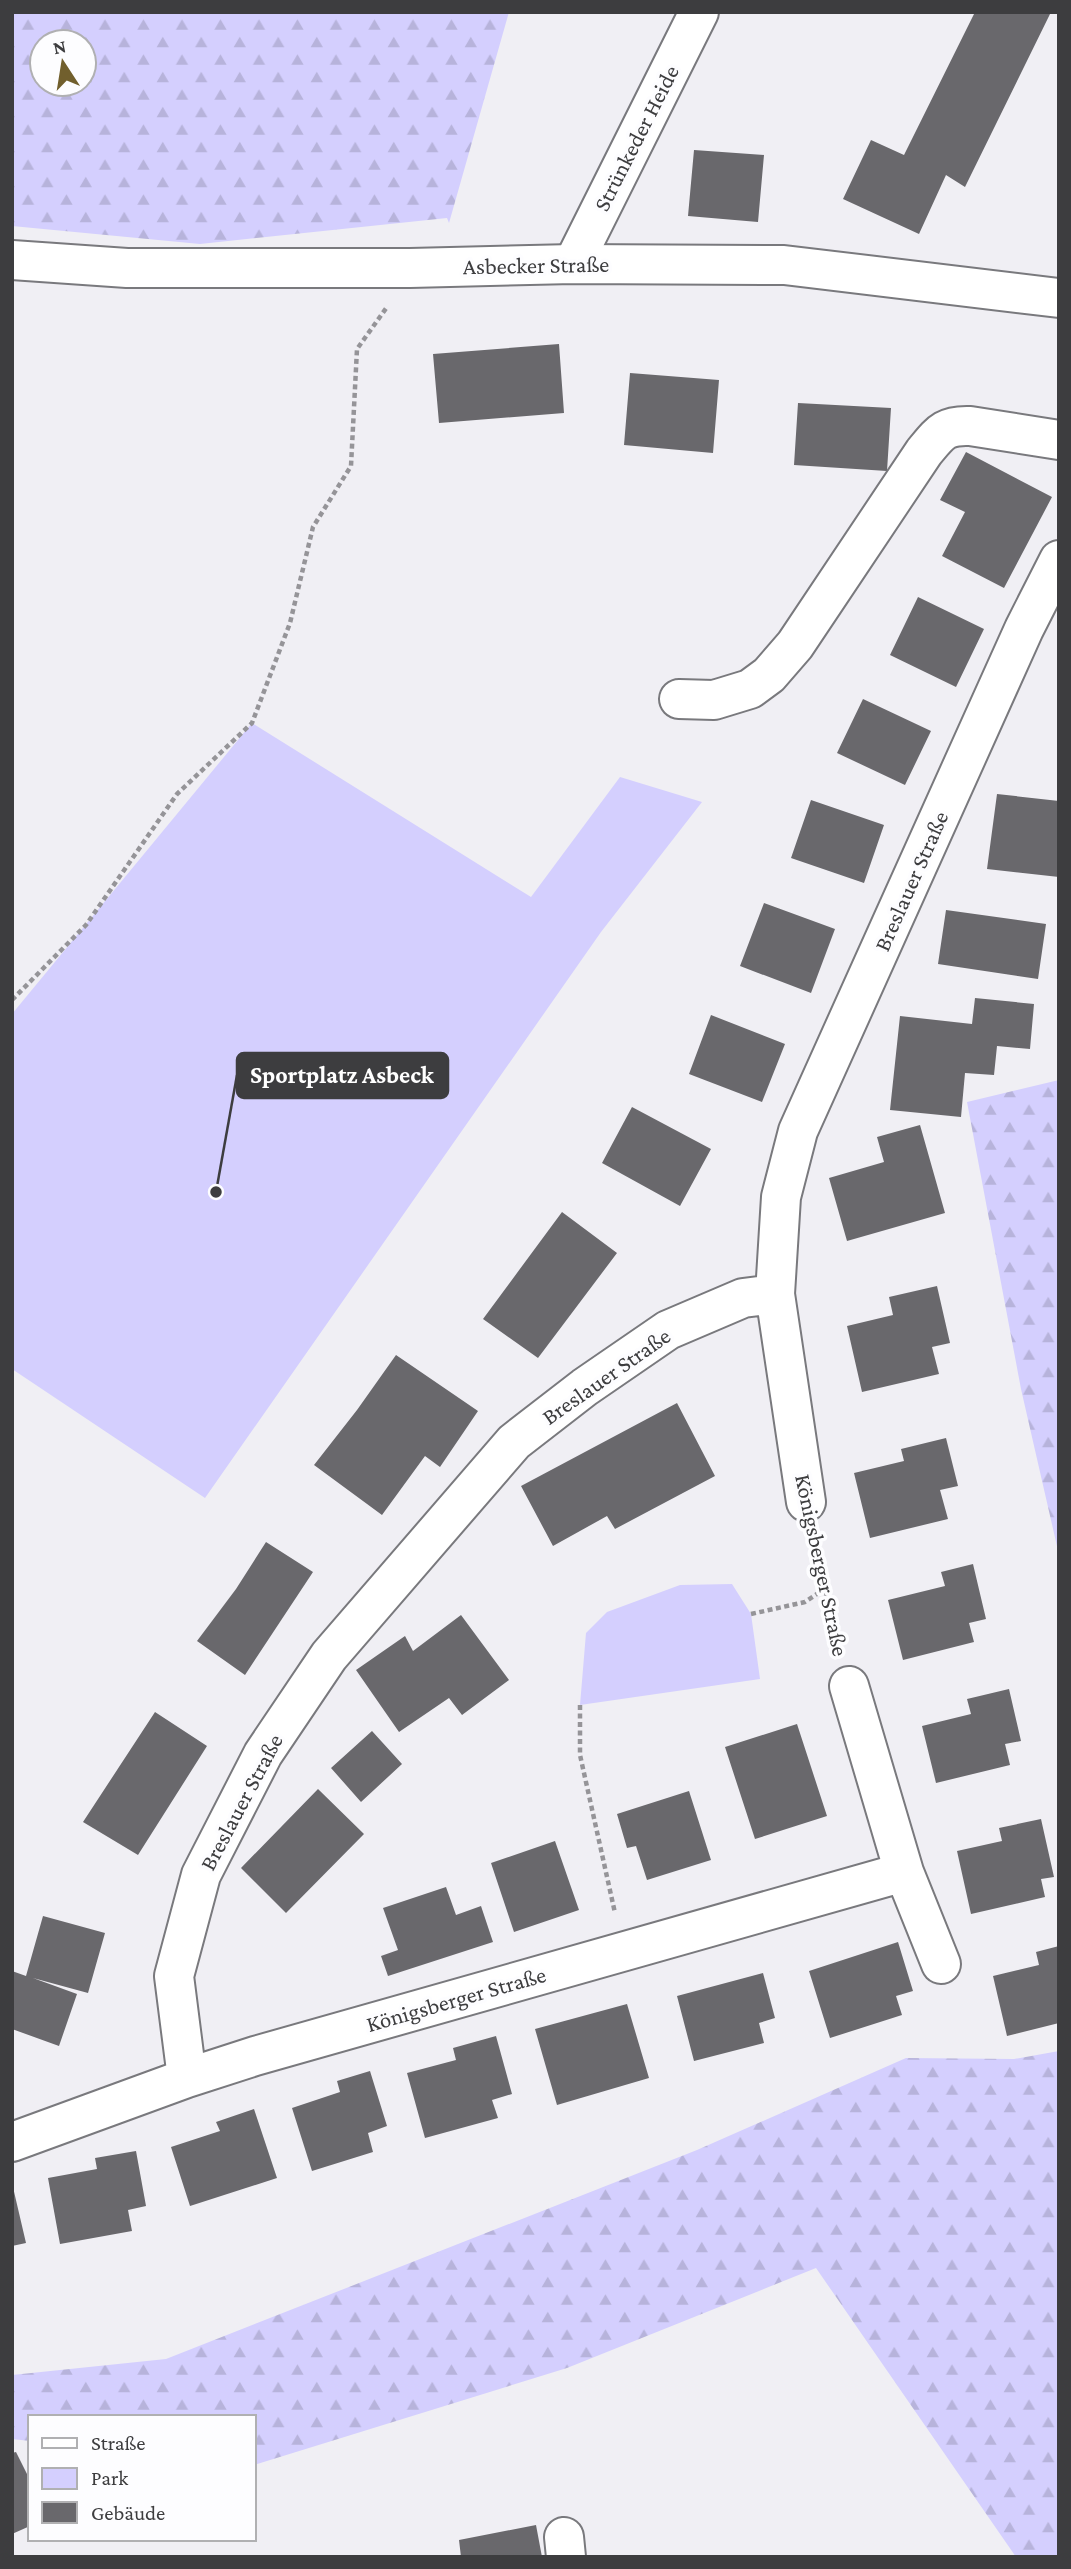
<svg xmlns="http://www.w3.org/2000/svg" width="1071" height="2569" font-family="'Crimson Pro',serif">
	<style>
		.forest { fill: url(#forest-firs); fill-rule: evenodd }
		.park { fill: #d4cffe }
		.building { fill: #69686c }
		.lines { fill: none; stroke-linecap: round; stroke-linejoin: round }
		.street-casing { stroke: #79797d; stroke-width: 42 }
		.secondary-casing { stroke: #79797d; stroke-width: 42 }
		.path { stroke: #959498; stroke-width: 4.5; stroke-dasharray: 5 3.5; stroke-linecap: butt }
		.street { stroke: #fff; stroke-width: 38 }
		.secondary { stroke: #fff; stroke-width: 38 }
		.labels { text-anchor: middle; stroke-width: 7; stroke-linejoin: round; paint-order: stroke }
		.street-label { font-size: 23px; fill: #3d3d3f; stroke: #fdfdff }
		.leader { fill: none; stroke: #3d3d3f; stroke-width: 2.5 }
		.callout-dot { fill: #3d3d3f; stroke: #fdfdff; stroke-width: 2.5 }
		.callout { fill: #3d3d3f; stroke: #3d3d3f; stroke-width: 2.5 }
		.callout-label { font-size: 24px; text-anchor: middle; font-weight: bold; fill: #fff }
	</style>
	<defs>
		<pattern id="forest-firs" width="22" height="20" patternUnits="userSpaceOnUse" patternTransform="scale(1.75)"><rect width="22" height="20" fill="#d4cffe"/><path d="M5 1l3.5 6h-7zM16 11l3.5 6h-7z" fill="#b7b3db"/></pattern>
	</defs>
	<rect width="100%" height="100%" fill="#f0eff4"/>
	<path class="forest" d="M 12,12 L 509,12 L 449,223 L 447,218 L 200,244 L 12,226 ZM 42,42 L 84,42 L 84,84 L 42,84 Z
		M 1059,1080 L 1059,1555 L 1021,1389 L 967,1102 Z
		M 1059,2051 L 1059,2557 L 1016,2557 L 816,2268 L 567,2368 L 254,2465 L 254,2417 L 30,2417 L 30,2441 L 12,2439 L 12,2375 L 166,2359 L 697,2150 L 906,2058 L 1014,2059 Z"/>
	<path class="park" d="M 252,723 L 531,897 L 620,777 L 702,802 L 601,932 L 205,1498 L 12,1369 L 12,1014 Z
		M 732,1584 L 751,1614 L 760,1679 L 580,1705 L 586,1633 L 607,1612 L 680,1585 Z"/>
	<path class="building" d="M 975,12 L 1051,12 L 965,187 L 946,175 L 919,234 L 843,199 L 871,140 L 904,155 Z
		M 694,150 L 764,155 L 758,222 L 688,216 Z
		M 559,344 L 564,413 L 439,423 L 433,354 Z
		M 630,373 L 719,380 L 713,453 L 624,445 Z
		M 798,403 L 891,408 L 887,471 L 794,465 Z
		M 966,452 L 1052,497 L 1004,588 L 942,556 L 965,512 L 940,500 Z
		M 918,597 L 984,629 L 956,687 L 890,655 Z
		M 863,699 L 931,731 L 905,785 L 837,753 Z
		M 997,794 L 1059,801 L 1059,877 L 987,869 Z
		M 811,800 L 884,825 L 864,883 L 791,858 Z
		M 764,903 L 835,929 L 811,993 L 740,966 Z
		M 946,910 L 1046,924 L 1038,979 L 938,964 Z
		M 975,998 L 1034,1004 L 1030,1049 L 997,1046 L 994,1075 L 965,1073 L 961,1117 L 890,1110 L 900,1016 L 972,1024 Z
		M 711,1015 L 785,1044 L 762,1102 L 689,1074 Z
		M 632,1107 L 711,1149 L 680,1206 L 602,1163 Z
		M 920,1125 L 945,1213 L 847,1241 L 829,1178 L 884,1162 L 877,1137 Z
		M 562,1212 L 617,1253 L 538,1358 L 483,1319 Z
		M 937,1286 L 950,1343 L 932,1347 L 939,1374 L 862,1392 L 847,1326 L 893,1315 L 889,1297 Z
		M 396,1355 L 478,1411 L 440,1467 L 425,1456 L 382,1515 L 314,1465 L 357,1410 Z
		M 677,1403 L 715,1476 L 615,1529 L 607,1516 L 553,1546 L 521,1486 Z
		M 946,1438 L 958,1486 L 940,1490 L 948,1519 L 870,1538 L 854,1473 L 904,1461 L 901,1449 Z
		M 266,1542 L 313,1572 L 245,1675 L 197,1641 L 236,1589 Z
		M 973,1564 L 986,1619 L 969,1623 L 974,1642 L 903,1660 L 888,1600 L 945,1586 L 941,1572 Z
		M 461,1615 L 509,1680 L 462,1715 L 449,1698 L 399,1732 L 356,1670 L 405,1636 L 413,1651 Z
		M 1009,1689 L 1021,1741 L 1005,1744 L 1010,1765 L 936,1783 L 922,1726 L 971,1714 L 967,1699 Z
		M 155,1712 L 207,1746 L 138,1855 L 83,1822 Z
		M 797,1724 L 827,1816 L 755,1839 L 725,1747 Z
		M 372,1731 L 402,1764 L 361,1802 L 331,1768 Z
		M 318,1789 L 364,1834 L 286,1913 L 241,1868 Z
		M 689,1791 L 711,1860 L 647,1880 L 636,1846 L 627,1848 L 617,1814 Z
		M 1041,1819 L 1054,1877 L 1041,1879 L 1045,1897 L 971,1914 L 957,1851 L 1002,1841 L 999,1828 Z
		M 555,1841 L 579,1910 L 514,1932 L 491,1863 Z
		M 446,1887 L 456,1915 L 481,1906 L 493,1942 L 388,1976 L 381,1956 L 398,1950 L 383,1908 Z
		M 43,1916 L 105,1933 L 88,1993 L 33,1978 L 77,1994 L 59,2046 L 12,2029 L 12,1971 L 26,1976 Z
		M 898,1942 L 913,1991 L 896,1996 L 902,2015 L 830,2038 L 809,1971 Z
		M 1059,1946 L 1059,2023 L 1007,2036 L 993,1976 L 1039,1965 L 1036,1952 Z
		M 763,1973 L 775,2018 L 759,2023 L 764,2043 L 694,2061 L 677,1996 Z
		M 627,2004 L 649,2078 L 557,2105 L 535,2029 Z
		M 496,2036 L 512,2094 L 492,2100 L 498,2118 L 425,2138 L 407,2073 L 456,2060 L 453,2048 Z
		M 370,2071 L 387,2126 L 368,2133 L 373,2152 L 312,2171 L 292,2108 L 340,2092 L 337,2081 Z
		M 254,2109 L 277,2178 L 190,2206 L 171,2147 L 220,2131 L 216,2122 Z
		M 136,2151 L 146,2206 L 128,2210 L 132,2231 L 60,2244 L 48,2178 L 97,2169 L 95,2158 Z
		M 12,2183 L 26,2243 L 12,2246 Z
		M 16,2452 L 30,2480 L 30,2526 L 12,2534 L 12,2453 Z
		M 536,2525 L 542,2557 L 461,2557 L 459,2540 Z"/>
	<g class="lines">
		<g class="street-casing">
			<path id="street" d="M 573,264 L 699,12
				M 679,699 L 714,700 L 750,689 L 769,675 L 795,645 L 924,452 C 940,433 944,425 970,426 L 1059,440
				M 775,1294 L 806,1502
				M 849,1686 L 904,1872 L 941,1964
				M 187,2078 L 174,1976 L 201,1875 L 263,1754 L 329,1656 L 514,1442 L 585,1387 L 668,1330 L 743,1298 L 775,1294 L 781,1197 L 798,1131 L 1024,629 L 1059,560
				M 12,2142 L 187,2078 L 255,2056 L 904,1872
				M 564,2537 L 566,2557"/>
		</g>
		<g class="secondary-casing">
			<path id="secondary" d="M 12,260 L 127,268 L 410,268 L 573,264 L 784,265 L 1059,298"/>
		</g>
		<path class="path" d="M 12,1000 L 86,925 L 177,794 L 252,723 L 290,623 L 313,527 L 351,466 L 357,349 L 387,307
			M 814,1541 L 839,1648
			M 751,1614 L 805,1602 L 823,1590
			M 580,1705 L 580,1755 L 615,1913"/>
		<use href="#street" class="street"/>
		<use href="#secondary" class="secondary"/>
	</g>
	<g class="labels">
		<g class="street-label">
			<text transform="translate(636 138) rotate(-63)" y="8">Strünkeder Heide</text>
			<text transform="translate(536 265) rotate(-1)" y="8">Asbecker Straße</text>
			<text transform="translate(911 881) rotate(-66)" y="8">Breslauer Straße</text>
			<text transform="translate(606 1376) rotate(-35)" y="8">Breslauer Straße</text>
			<text transform="translate(822 1565) rotate(78)" y="8">Königsberger Straße</text>
			<text transform="translate(241 1802) rotate(-62)" y="8">Breslauer Straße</text>
			<text transform="translate(456 1999) rotate(-16)" y="8">Königsberger Straße</text>
		</g>
	</g>
	<path class="leader" d="M216 1192L237 1075"/>
	<circle class="callout-dot" cx="216" cy="1192" r="7"/>
	<rect class="callout" x="237" y="1053" width="211" height="45" rx="7"/>
	<g class="callout-label">
		<text x="342" y="1083">Sportplatz Asbeck</text>
	</g>
	<rect width="1071" height="2569" fill="none" stroke="#3d3d3f" stroke-width="28"/>
	<rect x="28" y="2415" width="228" height="126" fill="#fdfdff" stroke="#b0b0b2" stroke-width="2"/>
	<rect x="42" y="2438" width="35" height="10" fill="#ffffff" stroke="#b0b0b2" stroke-width="2"/>
	<text x="91" y="2450" font-size="21" fill="#3d3d3f">Straße</text>
	<rect x="42" y="2468" width="35" height="21" fill="#d4cffe" stroke="#b0b0b2" stroke-width="2"/>
	<text x="91" y="2485" font-size="21" fill="#3d3d3f">Park</text>
	<rect x="42" y="2502" width="35" height="21" fill="#69686c" stroke="#b0b0b2" stroke-width="2"/>
	<text x="91" y="2520" font-size="21" fill="#3d3d3f">Gebäude</text>
	<g transform="translate(63 63) rotate(348)"><circle r="33" fill="#fdfdff" stroke="#b0b0b2" stroke-width="2"/>
	<path d="M0-5L12 26L0 18L-12 26Z" fill="#715f2d"/>
	<text y="-10" font-size="19" font-weight="bold" text-anchor="middle" fill="#3d3d3f">N</text>
	</g>
</svg>
